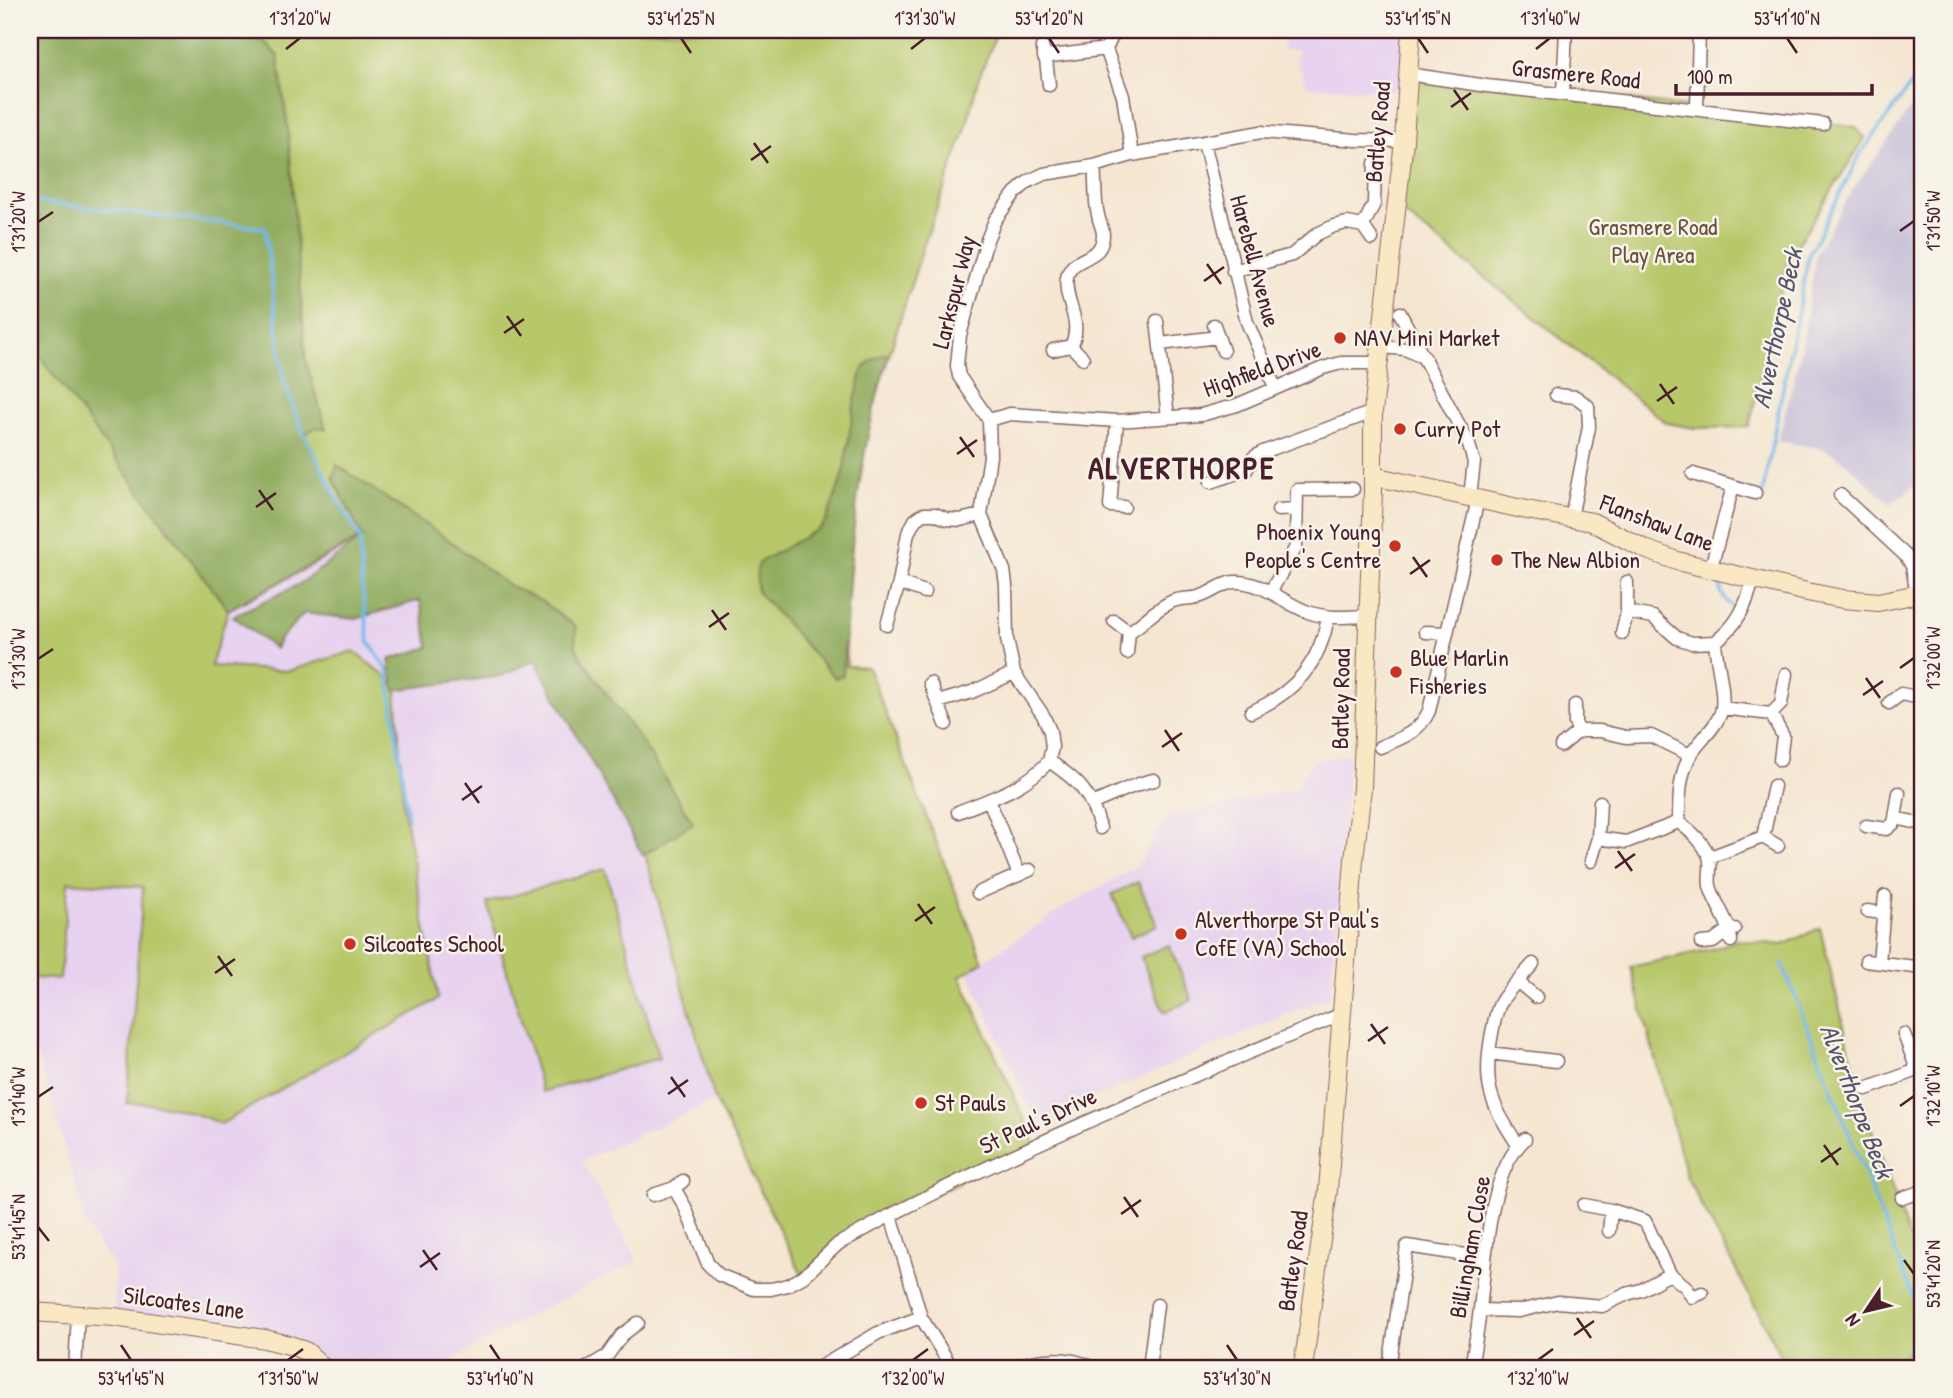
<svg xmlns="http://www.w3.org/2000/svg" width="1953" height="1398" font-family="'Patrick Hand',sans-serif">
	<style>
		.built { fill: #e7d2ef }
		.industrial { fill: #c8bfd8 }
		.green { fill: #b7c86b; stroke: #80744b; stroke-width: 2 }
		.forest { fill: #91ac5f; stroke: #6e6645; stroke-width: 2 }
		.lines { fill: none; stroke-linecap: round; stroke-linejoin: round }
		.stream { stroke: #71b7e8; stroke-width: 3.5 }
		.street-casing { stroke: #866565; stroke-width: 15 }
		.secondary-casing { stroke: #866565; stroke-width: 20 }
		.street { stroke: #fff; stroke-width: 12 }
		.secondary { stroke: #fae7c3; stroke-width: 18 }
		.ticks { fill: none; stroke: #4a1f2b; stroke-width: 2.5 }
		.poi-dot { fill: #c8321e; stroke: #f7f3e8; stroke-width: 2.5 }
		.labels { text-anchor: middle; stroke-width: 5; stroke-linejoin: round; paint-order: stroke }
		.street-label { font-size: 24px; fill: #4a1f2b; stroke: #f7f3e8 }
		.park-label { font-size: 24px; fill: #6b523e; stroke: #f7f3e8 }
		.poi-label { font-size: 24px; fill: #4a1f2b; stroke: #f7f3e8; text-anchor: start }
		.water-label { font-size: 26px; font-style: italic; fill: #58546d; stroke: #f7f3e8 }
		.district-label { font-size: 32px; font-weight: bold; letter-spacing: 2px; fill: #4a1f2b; stroke: #f7f3e8 }
		.neatline { fill: none; stroke: #4a1f2b; stroke-width: 2.5 }
		.ticks-label { font-size: 18px; text-anchor: middle; fill: #4a1f2b }
	</style>
	<rect width="100%" height="100%" fill="#f7f3e8"/>
	<filter id="ink" filterUnits="userSpaceOnUse"><feTurbulence type="fractalNoise" baseFrequency=".0143" numOctaves="2"/><feDisplacementMap in="SourceGraphic" scale="14" xChannelSelector="R" yChannelSelector="G"/><feConvolveMatrix kernelMatrix="1 2 1 2 8 2 1 2 1" color-interpolation-filters="sRGB"/></filter>
	<filter id="wash" filterUnits="userSpaceOnUse"><feTurbulence type="fractalNoise" baseFrequency=".00686" numOctaves="4" result="noise"/><feDisplacementMap in="SourceGraphic" scale="28" xChannelSelector="R" yChannelSelector="G"/><feGaussianBlur stdDeviation="1.57" result="paint"/><feColorMatrix in="noise" values="0 0 0 0 0 0 0 0 0 0 0 0 0 0 0 0 0 1.4 0 .05"/><feComposite in="paint" operator="in"/></filter>
	<g filter="url(#wash)">
		<rect width="100%" height="100%" fill="#f5e6d1"/>
		<path class="built" d="M 1283,30 L 1407,30 L 1404,92 L 1307,86 L 1296,60 L 1297,51 L 1283,49 Z
			M 30,343 L 400,512 L 570,635 L 644,853 L 715,1100 L 582,1161 L 638,1261 L 525,1318 L 439,1368 L 324,1368 L 306,1352 L 114,1317 L 115,1267 L 87,1229 L 53,1105 L 30,1034 Z
			M 1349,754 L 1342,875 L 1330,996 L 1037,1123 L 968,971 L 1068,905 L 1137,866 L 1167,818 L 1298,788 L 1300,778 L 1314,761 Z"/>
		<path class="industrial" d="M 1923,91 L 1923,478 L 1891,504 L 1844,461 L 1824,449 L 1778,441 L 1802,346 L 1816,253 L 1851,192 Z"/>
		<path class="green" d="M 30,30 L 998,30 L 978,80 L 965,131 L 924,244 L 880,384 L 864,447 L 844,568 L 844,628 L 847,666 L 868,667 L 983,962 L 960,976 L 1036,1145 L 861,1229 L 803,1277 L 715,1100 L 645,854 L 643,855 L 533,653 L 361,539 L 228,610 L 211,666 L 288,671 L 354,651 L 396,685 L 403,806 L 438,999 L 221,1124 C 189,1110 161,1102 127,1103 L 143,887 L 68,882 L 60,979 L 30,978 Z
			M 1408,74 L 1856,127 L 1865,138 L 1788,260 L 1749,427 L 1694,428 L 1667,423 L 1396,207 Z
			M 605,869 L 659,1058 L 542,1092 L 487,903 Z
			M 1138,882 L 1157,925 L 1131,937 L 1112,894 Z
			M 1820,928 L 1863,1104 L 1909,1237 L 1923,1258 L 1923,1368 L 1920,1368 L 1922,1338 L 1891,1368 L 1788,1368 L 1686,1176 L 1631,967 L 1716,948 L 1736,940 L 1783,945 Z
			M 1169,945 L 1192,1000 L 1164,1012 L 1141,957 Z"/>
		<path class="forest" d="M 30,30 L 192,30 L 264,41 L 278,56 L 288,129 L 306,362 L 326,429 L 317,427 L 305,434 L 336,496 L 360,538 L 228,610 L 30,343 L 35,326 L 30,316 Z
			M 884,354 L 889,355 C 855,459 849,567 843,675 L 835,678 L 757,591 L 757,569 L 760,562 L 820,528 L 826,521 L 843,475 L 854,405 L 863,368 L 872,360 Z
			M 337,465 L 453,543 L 506,584 L 541,601 L 576,627 L 575,645 L 580,656 L 643,744 L 693,823 L 643,855 L 535,660 L 501,676 L 395,690 L 389,660 L 429,647 L 420,600 L 356,619 L 304,613 L 279,640 L 275,649 L 233,616 L 298,585 L 363,538 L 333,478 Z"/>
		<g class="lines">
			<path class="stream" d="M 30,201 L 265,228 L 284,382 L 304,434 L 336,496 L 360,538 L 362,586 L 369,642 L 388,671 L 408,819
				M 1761,501 L 1809,254 L 1861,153 L 1923,68
				M 1721,585 L 1721,593 L 1731,606
				M 1782,963 L 1923,1322 L 1919,1334 L 1908,1350 L 1915,1368"/>
		</g>
	</g>
	<g filter="url(#ink)">
		<g class="lines">
			<g class="street-casing">
				<path id="street" d="M 1115,30 L 1106,49 L 1123,96 L 1132,155
					M 1042,47 L 1046,60 L 1049,85
					M 1044,57 L 1106,49
					M 1408,74 L 1487,86 L 1823,124
					M 1563,93 L 1566,30
					M 1697,109 L 1699,30
					M 1204,142 L 1247,322 L 1275,387
					M 1372,239 L 1363,226 L 1374,204 L 1375,163
					M 1233,271 L 1292,255 L 1317,234 L 1334,226 L 1347,223 L 1363,226
					M 1400,313 L 1468,442 L 1474,462 L 1470,497
					M 1157,321 L 1168,417
					M 1214,325 L 1223,351
					M 1160,344 L 1218,337
					M 1071,346 C 1084,320 1063,302 1067,278 C 1070,260 1087,261 1098,250 C 1101,246 1103,240 1103,235 C 1103,228 1099,222 1098,215 C 1094,199 1096,182 1094,166
					M 1381,347 L 1405,349 L 1425,358
					M 1053,350 L 1071,346 L 1083,358
					M 1556,395 L 1576,397 L 1588,406 L 1589,427 L 1571,518
					M 989,420 L 1010,414 L 1117,421 L 1201,415 L 1237,405 L 1323,368 L 1341,363 L 1379,363
					M 1117,421 L 1110,506 L 1124,507
					M 1693,474 L 1755,493
					M 1211,482 L 1246,470 L 1254,457 L 1263,452 L 1373,412
					M 1840,495 L 1906,556 L 1912,566 L 1917,595
					M 1278,510 L 1295,509
					M 1710,571 L 1733,486
					M 899,583 L 925,592
					M 1271,591 L 1296,547 L 1297,490 L 1353,489
					M 1627,612 L 1653,617 L 1677,638 L 1692,643 L 1715,642
					M 1114,621 L 1129,632 L 1127,653
					M 887,625 L 899,583 L 908,533 L 915,520 L 923,514 L 935,514 L 947,519 L 960,520 L 981,515
					M 1129,632 C 1144,623 1156,608 1173,601 C 1183,597 1194,600 1204,595 C 1214,591 1223,583 1234,582 C 1263,581 1283,603 1308,612 C 1327,619 1347,617 1367,616
					M 1425,632 L 1447,633
					M 1622,633 L 1627,612 L 1627,582
					M 930,683 L 946,724
					M 938,702 L 972,692 L 1014,673
					M 1889,703 L 1901,694 L 1916,697 L 1923,693
					M 1722,708 L 1771,714 L 1781,704 L 1786,674
					M 1251,712 C 1294,693 1320,664 1328,617
					M 1771,714 L 1783,736 L 1780,760
					M 1579,731 L 1600,731 L 1626,737 L 1651,736 L 1690,755
					M 1561,746 L 1579,731 L 1575,723 L 1575,705
					M 1380,747 C 1401,738 1419,733 1429,711 L 1478,499
					M 989,800 L 1019,875
					M 1093,803 C 1115,795 1132,784 1154,780
					M 958,812 C 990,799 1026,788 1049,761
					M 1895,818 L 1899,793
					M 1866,826 L 1887,829 L 1894,823 L 1895,818 L 1923,824
					M 1100,828 C 1091,793 1079,781 1049,761 L 1052,747 L 1050,731 L 1043,715 L 1014,673 L 1007,639 L 1006,585 L 1004,570 L 981,515 L 990,456 L 989,420 L 959,376 L 957,366 L 960,335 L 987,240 L 995,220 L 1015,193 L 1029,181 L 1044,174 L 1094,166 L 1132,155 L 1261,132 L 1356,140 L 1404,141
					M 1763,837 L 1778,846
					M 1598,838 L 1626,842 L 1679,822
					M 1710,857 L 1763,837 L 1774,786
					M 1591,861 L 1598,838 L 1600,802
					M 978,893 L 1030,870
					M 1867,911 L 1883,913
					M 1731,941 C 1730,921 1715,905 1710,886 C 1708,875 1713,863 1708,854 C 1701,839 1691,832 1679,822 C 1679,801 1679,771 1692,753 C 1701,739 1719,725 1722,708 C 1725,690 1716,661 1715,642 C 1737,626 1747,605 1753,579
					M 1701,943 L 1713,942 L 1730,929 L 1735,929
					M 1866,961 L 1923,968
					M 1879,962 L 1885,896
					M 1518,982 L 1536,997
					M 1904,1034 L 1917,1070
					M 1489,1053 L 1556,1061
					M 1866,1089 L 1923,1068
					M 1518,1145 C 1490,1102 1482,1085 1492,1033 C 1494,1023 1496,1010 1501,1002 C 1509,988 1523,976 1533,964
					M 674,1188 L 685,1207 L 708,1264 L 719,1275 L 754,1289 L 771,1289 L 788,1285 L 803,1277 L 838,1244 L 891,1215
					M 653,1195 L 674,1188 L 683,1181
					M 1902,1198 L 1923,1191
					M 1584,1205 L 1611,1210 L 1645,1221 L 1670,1274 L 1686,1287 L 1692,1297 L 1702,1293
					M 1609,1231 L 1611,1210
					M 1480,1310 L 1519,1311 L 1558,1302 L 1602,1306 L 1627,1294 L 1641,1290 L 1670,1274
					M 75,1368 L 78,1314
					M 587,1368 L 607,1356 L 622,1335 L 638,1323
					M 819,1368 L 878,1333 L 921,1317
					M 952,1368 L 921,1317 L 891,1215 C 1037,1140 1190,1077 1342,1014
					M 1012,1368 C 1038,1357 1069,1356 1094,1368
					M 1149,1368 L 1157,1305
					M 1389,1368 L 1407,1246 L 1485,1258
					M 1471,1368 C 1474,1349 1478,1329 1480,1309 C 1486,1260 1487,1174 1525,1139"/>
			</g>
			<g class="secondary-casing">
				<path id="secondary" d="M 1373,476 L 1527,510 L 1592,522 L 1645,549 L 1677,561 L 1807,592 L 1843,599 L 1878,602 L 1923,593
					M 30,1312 L 114,1317 L 265,1339 L 293,1346 L 307,1352 L 324,1368
					M 1303,1368 L 1328,1190 L 1354,860 L 1362,788 L 1373,492 L 1373,412 L 1404,141 L 1411,30"/>
			</g>
			<use href="#street" class="street"/>
			<use href="#secondary" class="secondary"/>
		</g>
	</g>
	<path class="ticks" d="M 681,38 L 691,53M 1049,38 L 1059,53M 1418,38 L 1428,53M 1787,38 L 1797,53M 286,49 L 300,38M 911,49 L 925,38M 1536,49 L 1550,38M 1454,90 L 1468,110M 1451,107 L 1471,93M 754,143 L 768,163M 751,160 L 771,146M 38,222 L 53,212M 1900,231 L 1914,221M 1207,264 L 1221,284M 1204,281 L 1224,267M 507,316 L 521,336M 504,333 L 524,319M 1660,384 L 1674,404M 1657,401 L 1677,387M 960,437 L 974,457M 957,454 L 977,440M 259,490 L 273,510M 256,507 L 276,493M 1413,557 L 1427,577M 1410,574 L 1430,560M 712,610 L 726,630M 709,627 L 729,613M 38,659 L 53,649M 1900,668 L 1914,658M 1866,678 L 1880,698M 1863,695 L 1883,681M 1165,730 L 1179,751M 1162,747 L 1182,733M 465,783 L 479,803M 462,800 L 482,786M 1618,851 L 1632,871M 1615,868 L 1635,854M 918,904 L 932,924M 915,921 L 935,907M 218,956 L 232,976M 215,973 L 235,959M 1371,1024 L 1385,1044M 1368,1041 L 1388,1027M 671,1077 L 685,1097M 668,1094 L 688,1080M 38,1097 L 53,1087M 1900,1106 L 1914,1096M 1824,1145 L 1838,1165M 1821,1162 L 1841,1148M 1124,1197 L 1138,1217M 1121,1214 L 1141,1200M 38,1227 L 49,1241M 423,1250 L 437,1270M 1904,1260 L 1914,1274M 420,1267 L 440,1253M 1577,1318 L 1591,1338M 1574,1335 L 1594,1321M 121,1345 L 131,1360M 490,1345 L 500,1360M 1227,1345 L 1237,1360M 288,1360 L 303,1349M 913,1360 L 928,1349M 1538,1360 L 1553,1349"/>
	<g class="poi-dot">
		<circle cx="1340" cy="338" r="7"/>
		<circle cx="1400" cy="429" r="7"/>
		<circle cx="1395" cy="546" r="7"/>
		<circle cx="1497" cy="560" r="7"/>
		<circle cx="1396" cy="672" r="7"/>
		<circle cx="1181" cy="934" r="7"/>
		<circle cx="350" cy="944" r="7"/>
		<circle cx="921" cy="1103" r="7"/>
	</g>
	<g class="labels">
		<g class="street-label">
			<text transform="translate(1576 74) rotate(6)" y="8">Grasmere Road</text>
			<text transform="translate(1378 132) rotate(-85)" y="8">Batley Road</text>
			<text transform="translate(1255 261) rotate(75)" y="8">Harebell Avenue</text>
			<text transform="translate(954 292) rotate(-76)" y="8">Larkspur Way</text>
			<text transform="translate(1262 369) rotate(-20)" y="8">Highfield Drive</text>
			<text transform="translate(1657 523) rotate(21)" y="8">Flanshaw Lane</text>
			<text transform="translate(1341 699) rotate(-89)" y="8">Batley Road</text>
			<text transform="translate(1038 1121) rotate(-25)" y="8">St Paul's Drive</text>
			<text transform="translate(1470 1247) rotate(-80)" y="8">Billingham Close</text>
			<text transform="translate(1293 1261) rotate(-82)" y="8">Batley Road</text>
			<text transform="translate(184 1303) rotate(8)" y="8">Silcoates Lane</text>
		</g>
		<g class="park-label">
			<text x="1653" y="235">Grasmere Road<tspan x="1653" dy="28">Play Area</tspan></text>
		</g>
		<g class="poi-label">
			<text x="1354" y="346">NAV Mini Market</text>
			<text x="1414" y="437">Curry Pot</text>
			<text x="1381" y="540" text-anchor="end">Phoenix Young<tspan x="1381" dy="28">People's Centre</tspan></text>
			<text x="1511" y="568">The New Albion</text>
			<text x="1410" y="666">Blue Marlin<tspan x="1410" dy="28">Fisheries</tspan></text>
			<text x="1195" y="928">Alverthorpe St Paul's<tspan x="1195" dy="28">CofE (VA) School</tspan></text>
			<text x="364" y="952">Silcoates School</text>
			<text x="935" y="1111">St Pauls</text>
		</g>
		<g class="water-label">
			<text transform="translate(1777 328) rotate(-78)" y="9">Alverthorpe Beck</text>
			<text transform="translate(1857 1101) rotate(69)" y="9">Alverthorpe Beck</text>
		</g>
		<g class="district-label">
			<text x="1182" y="479">ALVERTHORPE</text>
		</g>
	</g>
	<rect width="1953" height="1398" fill="none" stroke="#f7f3e8" stroke-width="77"/>
	<g transform="translate(1866 1311) rotate(235)" stroke="#f7f3e8" stroke-width="5" paint-order="stroke">
	<path d="M0-5L12 26L0 18L-12 26Z" fill="#4a1f2b"/>
	<text y="-10" font-size="19" font-weight="bold" text-anchor="middle" fill="#4a1f2b">N</text>
	</g>
	<path d="M1676 84v10h196v-10" fill="none" stroke="#4a1f2b" stroke-width="3.5"/>
	<text x="1687" y="84" font-size="21" fill="#4a1f2b" stroke="#f7f3e8" stroke-width="5" paint-order="stroke">100 m</text>
	<rect x="38" y="38" width="1876" height="1322" class="neatline"/>
	<g class="ticks-label">
		<text x="300" y="25">1°31'20"W</text>
		<text x="681" y="25">53°41'25"N</text>
		<text x="925" y="25">1°31'30"W</text>
		<text x="1049" y="25">53°41'20"N</text>
		<text x="1418" y="25">53°41'15"N</text>
		<text x="1550" y="25">1°31'40"W</text>
		<text x="1787" y="25">53°41'10"N</text>
		<text transform="translate(1934 221) rotate(-90)" y="6">1°31'50"W</text>
		<text transform="translate(19 222) rotate(-90)" y="6">1°31'20"W</text>
		<text transform="translate(1934 658) rotate(-90)" y="6">1°32'00"W</text>
		<text transform="translate(19 659) rotate(-90)" y="6">1°31'30"W</text>
		<text transform="translate(1934 1096) rotate(-90)" y="6">1°32'10"W</text>
		<text transform="translate(19 1097) rotate(-90)" y="6">1°31'40"W</text>
		<text transform="translate(19 1227) rotate(-90)" y="6">53°41'45"N</text>
		<text transform="translate(1934 1274) rotate(-90)" y="6">53°41'20"N</text>
		<text x="131" y="1385">53°41'45"N</text>
		<text x="288" y="1385">1°31'50"W</text>
		<text x="500" y="1385">53°41'40"N</text>
		<text x="913" y="1385">1°32'00"W</text>
		<text x="1237" y="1385">53°41'30"N</text>
		<text x="1538" y="1385">1°32'10"W</text>
	</g>
</svg>
